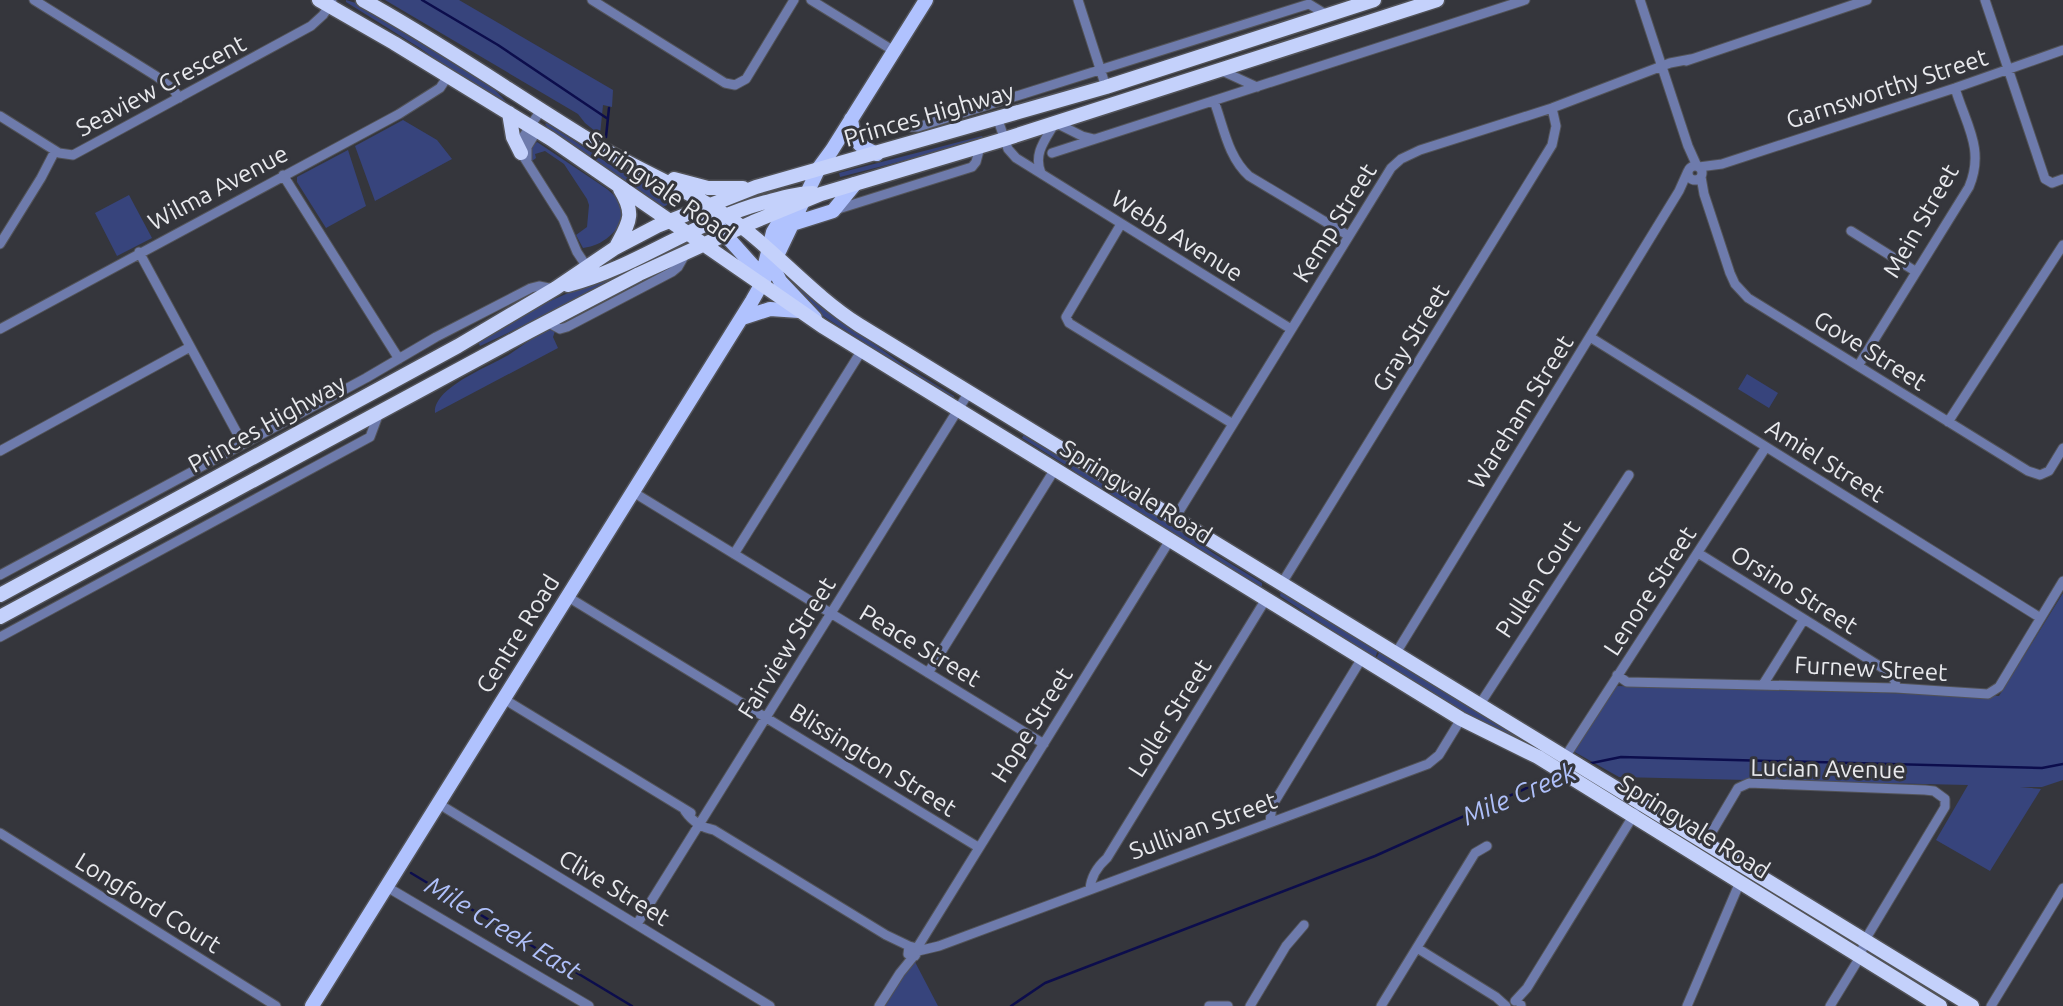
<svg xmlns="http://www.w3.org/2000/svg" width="2063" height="1006" font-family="Ubuntu,sans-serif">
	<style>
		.green { fill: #37447c }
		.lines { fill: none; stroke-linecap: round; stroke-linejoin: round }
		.stream { stroke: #0c0d4c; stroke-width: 2.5 }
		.minor-casing { stroke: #525358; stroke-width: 11 }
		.primary-casing { stroke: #525358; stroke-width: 17 }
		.trunk-casing { stroke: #525358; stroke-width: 17 }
		.minor { stroke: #6e7bac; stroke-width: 9 }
		.primary { stroke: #b0c2fe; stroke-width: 14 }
		.trunk { stroke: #c4d1fb; stroke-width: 14 }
		.labels { text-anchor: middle; stroke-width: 6; stroke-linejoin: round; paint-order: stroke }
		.street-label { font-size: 24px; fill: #e8e9ed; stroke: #35363c }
		.water-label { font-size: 26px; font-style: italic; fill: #afc0fa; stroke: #35363c }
	</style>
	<rect width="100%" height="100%" fill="#35363c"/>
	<path class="green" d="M 346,0 L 359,4 C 403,30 477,65 508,104 L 459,76 L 420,48 L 346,2 Z
		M 385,0 L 459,0 L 613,90 L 612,107 L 603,105 L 600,135 L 585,123 L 578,114 Z
		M 403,120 L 437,140 L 452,159 L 375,201 L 355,146 Z
		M 547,123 L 618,170 L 677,200 L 663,207 L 658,204 L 552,133 L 545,124 Z
		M 982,136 L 984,140 L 840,177 L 839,173 Z
		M 537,142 L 607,189 L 619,200 L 627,213 C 616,232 605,245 583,248 L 576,235 L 587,227 L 589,205 L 587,199 L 564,164 L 545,151 L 535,154 L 536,158 L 532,161 L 528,155 L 530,148 Z
		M 348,150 L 366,206 L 326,228 L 297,182 L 297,177 Z
		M 129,195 L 152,238 L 117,256 L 95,213 Z
		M 636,263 L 639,266 L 548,314 L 480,346 L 478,342 L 541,305 Z
		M 786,277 L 833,315 L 902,364 L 954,396 L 954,399 L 952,399 L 817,312 L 784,279 Z
		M 546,329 L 555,331 L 553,337 L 558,348 L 435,413 C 433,387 491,366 510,354 C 522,346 534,337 546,329 Z
		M 1747,374 L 1778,393 L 1769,408 L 1738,389 Z
		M 1025,433 L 1164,518 L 1213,553 L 1262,583 L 1262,586 L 1259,587 L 1096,488 L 1069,467 L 1022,438 Z
		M 1281,591 L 1378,650 L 1375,658 L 1280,596 Z
		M 2063,593 L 2063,780 L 2042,787 L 2020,787 L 2041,789 L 1990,871 L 1936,840 L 1968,785 L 1619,777 L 1573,751 L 1616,686 L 1999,696 Z
		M 1380,651 L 1561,761 L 1557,763 L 1478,722 L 1376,659 Z
		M 914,960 L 938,1006 L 885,1006 Z"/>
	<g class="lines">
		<path class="stream" d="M 422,0 L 498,45 L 608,119
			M 606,137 L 609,108
			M 1587,764 L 1621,757 L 2042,768 L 2063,764
			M 411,873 L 632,1006
			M 1011,1006 L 1045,983 L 1375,856 L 1558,774"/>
		<g class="minor-casing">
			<path id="minor" d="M 34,0 L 156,76 L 173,89 L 179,98
				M 592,0 L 725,83 L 735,85 L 746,79 L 794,0
				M 811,0 L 894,51
				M 1078,0 L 1106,87
				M 1640,0 L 1688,146 L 1697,166
				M 1985,0 L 2045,179 L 2052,183 L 2063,179
				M 1686,61 L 1867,0
				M 1220,70 L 1257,87
				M 1214,101 C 1224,128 1228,157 1249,176 L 1349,236
				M 541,110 L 521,140 L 520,151 L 563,219 L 577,252 L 587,267
				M 0,116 L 59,153 L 73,155 L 311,26 L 323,15 L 332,2
				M 998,120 L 1008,149 L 1016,158 L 1291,329
				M 1056,123 L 1082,136 L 1094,139
				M 910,127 L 918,127 L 1309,4 L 1327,15
				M 1052,153 L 1525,0
				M 527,160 L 527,147 L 538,129
				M1688 173a7 7 0 1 1 14 0a7 7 0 1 1-14 0Z
				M 1699,167 L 1722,164 L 1955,88 L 2063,50
				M 1041,173 C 1033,154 1045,140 1055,123
				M 283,175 L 399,359
				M 1701,177 L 1704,194 L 1730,273 L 1735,284 L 1748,298 L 2028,471 L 2040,475 L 2049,471 L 2063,448
				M 835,210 L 972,167 L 976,162 L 980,147
				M 1121,224 L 1066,317 L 1069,323 L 1233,424
				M 1851,231 L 1915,271
				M 0,244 L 41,178 L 55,151
				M 139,252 L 243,444
				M 547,322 L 560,329 L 567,327 L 672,272 L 678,267 L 686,253
				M 0,329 L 399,114 L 440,88 L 448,76
				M 1590,337 L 2039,617
				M 1858,366 L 1969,187 C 1985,149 1966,125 1955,88
				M 1948,422 L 2063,245
				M 0,451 L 190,347
				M 633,492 L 1044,744
				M 1175,518 L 1391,168 L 1401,159 L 1420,150 L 1552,108 L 1670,63 L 1691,59
				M 1698,553 L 1889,672 L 1895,681 L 1896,688
				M 734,554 L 862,350
				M 0,575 L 366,378 L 436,337 L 531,288 L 539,286 L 554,289
				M 1282,583 L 1552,145 L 1556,126 L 1552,108
				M 568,597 L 978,847
				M 0,637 L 370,437 L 379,413
				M 1396,653 L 1679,191 L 1688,171
				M 928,673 L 1055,469
				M 1617,675 L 1627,682 L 1896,688 L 1988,694 L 1999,687 L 2063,581
				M 1764,683 L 1804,619
				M 504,699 L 691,813
				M 1480,704 L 1629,475
				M 1565,757 L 1766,447
				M 439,804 L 770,1006
				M 685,811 C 692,821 703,828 714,830 L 886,935 L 909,946
				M 1270,822 L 1272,806 L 1362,658
				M 0,833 L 276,1006
				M 1706,842 L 1738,788 L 1749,783 L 1925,790 L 1934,791 L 1945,799 L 1945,807 L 1865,940 L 1860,957 L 1830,1006
				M 387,887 L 589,1006
				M 1090,889 C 1091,876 1098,866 1107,858 L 1266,599
				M 637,924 L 969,392
				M 917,948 L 909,946 L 908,954 L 915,956 L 918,951 L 939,946 L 1428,764 L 1439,755 L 1461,719
				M 917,948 L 1170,540
				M 1417,948 L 1496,997 L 1506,1006
				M 1515,1001 L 1527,988 L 1635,813
				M 1521,1005 L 1521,1006
				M 879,1006 L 900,973 L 913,957
				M 1209,1006 L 1228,1006
				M 1250,1006 L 1286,946 L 1304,925
				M 1381,1006 L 1475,853 L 1487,846
				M 1687,1006 L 1740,882
				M 1991,1006 L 2063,888"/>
		</g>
		<g class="primary-casing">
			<path id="primary" d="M 851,119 C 854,142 856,145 877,154
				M 813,176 L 832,150 L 926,0
				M 696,198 L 729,239 L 755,268 L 760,281
				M 792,224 L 833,211 L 855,184
				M 770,261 L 780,281 L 815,318
				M 762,276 L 773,232 L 789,205
				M 742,318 L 770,309 L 799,311
				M 312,1006 L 752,301 L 774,262 L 818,170"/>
		</g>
		<g class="trunk-casing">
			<path id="trunk" d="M 319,0 L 394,43 L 551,139 L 822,326 L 1461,719 L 1538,757 L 1940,1006
				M 363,0 C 447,46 525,102 607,151 C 645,173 687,190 724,214 C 773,247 809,293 859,325 L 1972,1006
				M 509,113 L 513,137 L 521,153
				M 674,179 L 708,188 L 743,188
				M 616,247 C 629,222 636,215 620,189
				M 568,285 C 638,267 696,220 766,202 C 781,198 797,193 813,193
				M 0,595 L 458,346 L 556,288 L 615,248 L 657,226 L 756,187 L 1106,87 L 1374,0
				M 0,617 L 530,331 L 639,274 L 753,222 L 821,194 L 1005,139 L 1437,0"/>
		</g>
		<use href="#minor" class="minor"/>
		<use href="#primary" class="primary"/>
		<use href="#trunk" class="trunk"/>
	</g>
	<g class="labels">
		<g class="street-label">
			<text transform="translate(161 86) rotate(-28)" y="8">Seaview Crescent</text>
			<text transform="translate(1887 89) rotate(-18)" y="8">Garnsworthy Street</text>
			<text transform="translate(929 115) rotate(-16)" y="8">Princes Highway</text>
			<text transform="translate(660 187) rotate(35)" y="8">Springvale Road</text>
			<text transform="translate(218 188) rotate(-28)" y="8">Wilma Avenue</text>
			<text transform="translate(1921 221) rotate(-60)" y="8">Mein Street</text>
			<text transform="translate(1335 223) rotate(-58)" y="8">Kemp Street</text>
			<text transform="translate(1177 236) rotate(32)" y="8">Webb Avenue</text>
			<text transform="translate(1411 338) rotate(-58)" y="8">Gray Street</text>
			<text transform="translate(1870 351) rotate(32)" y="8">Gove Street</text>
			<text transform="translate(1521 412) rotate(-58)" y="8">Wareham Street</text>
			<text transform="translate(267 424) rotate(-29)" y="8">Princes Highway</text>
			<text transform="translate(1825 461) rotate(32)" y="8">Amiel Street</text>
			<text transform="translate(1136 492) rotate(32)" y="8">Springvale Road</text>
			<text transform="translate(1538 579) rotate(-57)" y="8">Pullen Court</text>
			<text transform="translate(1794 590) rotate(32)" y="8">Orsino Street</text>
			<text transform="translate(1650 591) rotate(-57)" y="8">Lenore Street</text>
			<text transform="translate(518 634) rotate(-58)" y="8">Centre Road</text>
			<text transform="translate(920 646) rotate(31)" y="8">Peace Street</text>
			<text transform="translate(787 648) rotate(-58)" y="8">Fairview Street</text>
			<text transform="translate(1871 669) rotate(3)" y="8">Furnew Street</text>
			<text transform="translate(1170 718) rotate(-58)" y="8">Loller Street</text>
			<text transform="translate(1032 725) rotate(-58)" y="8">Hope Street</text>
			<text transform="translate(873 760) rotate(32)" y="8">Blissington Street</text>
			<text transform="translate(1828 769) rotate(1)" y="8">Lucian Avenue</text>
			<text transform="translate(1203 826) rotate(-20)" y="8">Sullivan Street</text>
			<text transform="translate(1694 827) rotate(32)" y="8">Springvale Road</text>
			<text transform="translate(614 888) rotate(31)" y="8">Clive Street</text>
			<text transform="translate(148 903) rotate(32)" y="8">Longford Court</text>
		</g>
		<g class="water-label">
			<text transform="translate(1519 794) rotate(-23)" y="9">Mile Creek</text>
			<text transform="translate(503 928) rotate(31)" y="9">Mile Creek East</text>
		</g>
	</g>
</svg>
